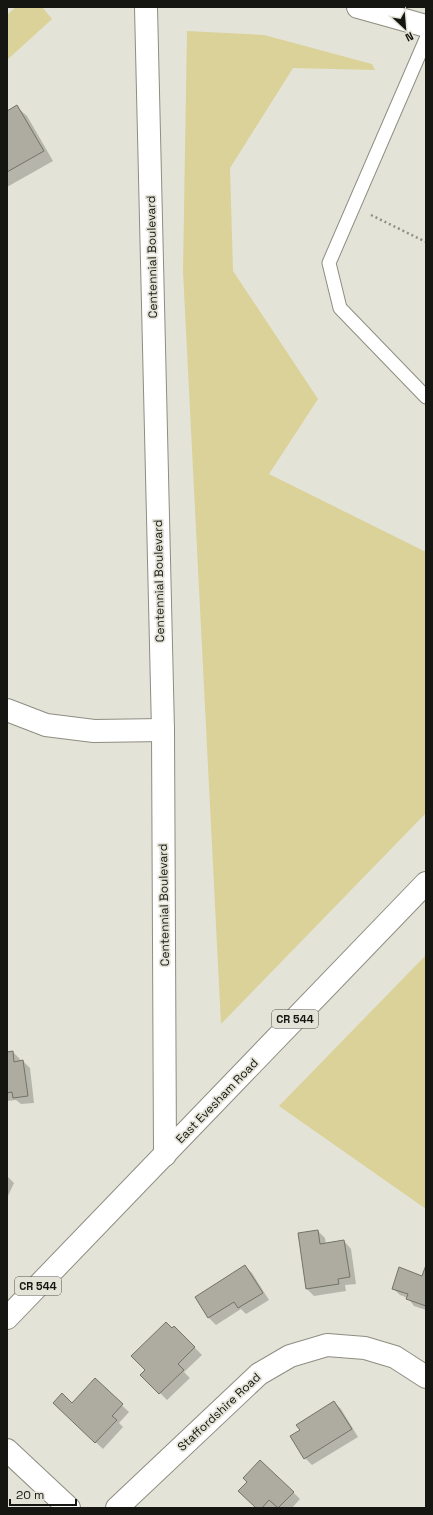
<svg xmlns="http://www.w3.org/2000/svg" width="433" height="1515" font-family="'Space Grotesk',sans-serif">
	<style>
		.green { fill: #dad299 }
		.shadow { fill: #0003 }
		.building { fill: #aeaca0; stroke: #747368 }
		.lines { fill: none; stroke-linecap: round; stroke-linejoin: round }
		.service-casing { stroke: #8e8d81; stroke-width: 15 }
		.minor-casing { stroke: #8e8d81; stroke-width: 24 }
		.tertiary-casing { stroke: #8e8d81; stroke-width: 24 }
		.secondary-casing { stroke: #8e8d81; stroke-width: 24 }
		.primary-casing { stroke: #8e8d81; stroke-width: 24 }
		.path { stroke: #908f87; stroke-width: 2.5; stroke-dasharray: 2 3; stroke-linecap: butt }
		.service { stroke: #fff; stroke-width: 13 }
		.minor { stroke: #fff; stroke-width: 22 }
		.tertiary { stroke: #fff; stroke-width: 22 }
		.secondary { stroke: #fff; stroke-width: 22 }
		.primary { stroke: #fff; stroke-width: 22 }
		.labels { text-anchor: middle; stroke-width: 3.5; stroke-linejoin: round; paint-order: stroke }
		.shield { fill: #e4e3d7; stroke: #53534c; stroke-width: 1 }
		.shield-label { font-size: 11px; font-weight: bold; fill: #151511 }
		.street-label { font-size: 12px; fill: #151511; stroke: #e4e3d7 }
	</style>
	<rect width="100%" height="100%" fill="#e4e3d7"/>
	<path class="green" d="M 16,7 L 42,7 L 52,19 L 7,60 L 7,15 Z
		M 187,31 L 264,35 L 372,64 L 375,70 L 293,68 L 230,168 L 233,271 L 318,399 L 269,474 L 426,552 L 426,813 L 221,1024 L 183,271 Z
		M 426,955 L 426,1209 L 279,1106 Z"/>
	<path class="shadow" d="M 17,107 L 27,116 L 53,161 L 7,187 L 7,112 Z
		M 13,1052 L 20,1059 L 20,1062 L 23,1061 L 30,1068 L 34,1103 L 21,1104 L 16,1100 L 7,1101 L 7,1053 Z
		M 7,1176 L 14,1183 L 7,1198 Z
		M 318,1231 L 325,1238 L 326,1244 L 344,1241 L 351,1249 L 356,1284 L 345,1285 L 346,1291 L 314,1296 L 307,1289 Z
		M 245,1266 L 252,1273 L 269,1300 L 246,1314 L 241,1309 L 216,1325 L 209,1318 L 196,1297 Z
		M 426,1268 L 426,1310 L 414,1306 L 408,1298 L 400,1295 L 393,1288 L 423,1277 Z
		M 174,1327 L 202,1355 L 184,1372 L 190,1378 L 167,1400 L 142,1375 Z
		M 95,1380 L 129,1412 L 119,1423 L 123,1427 L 103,1449 L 61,1410 L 72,1404 Z
		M 334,1402 L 341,1409 L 358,1437 L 312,1465 L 305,1458 L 301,1431 Z
		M 293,1492 L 300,1499 L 292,1508 L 257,1508 L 247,1498 Z"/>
	<path class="building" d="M 17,105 L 44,151 L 7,172 L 7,111 Z
		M 13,1051 L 14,1062 L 23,1060 L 28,1096 L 13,1098 L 12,1092 L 7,1093 L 7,1052 Z
		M 318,1230 L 320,1244 L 344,1240 L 350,1277 L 338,1279 L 339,1284 L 306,1289 L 298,1233 Z
		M 245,1265 L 263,1293 L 238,1308 L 234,1302 L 208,1318 L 195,1297 Z
		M 426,1265 L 426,1306 L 406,1299 L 408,1294 L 392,1289 L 399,1267 L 422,1276 Z
		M 166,1322 L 172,1328 L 174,1326 L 195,1347 L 178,1364 L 184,1370 L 159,1394 L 140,1375 L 145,1370 L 131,1356 Z
		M 95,1378 L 123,1404 L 112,1416 L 117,1420 L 95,1443 L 53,1403 L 62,1393 L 72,1403 Z
		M 334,1401 L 352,1429 L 304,1459 L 290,1436 L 300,1430 L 296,1425 Z
		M 260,1460 L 294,1492 L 278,1508 L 269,1500 L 262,1508 L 256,1508 L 238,1491 L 247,1482 L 243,1478 Z"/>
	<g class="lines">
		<g class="service-casing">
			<path id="service" d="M 426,39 L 329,263 L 340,308 L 426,397"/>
		</g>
		<g class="minor-casing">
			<path id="minor" d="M 7,710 L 46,725 L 94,731 L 163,730
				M 7,1450 L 69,1508
				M 117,1508 L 259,1374 L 290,1356 L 327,1345 L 365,1348 L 395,1357 L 426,1377"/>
		</g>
		<g class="tertiary-casing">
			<path id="tertiary" d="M 358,7 L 426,26"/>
		</g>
		<g class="secondary-casing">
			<path id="secondary" d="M 146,7 L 163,730 L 165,1155"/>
		</g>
		<g class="primary-casing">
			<path id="primary" d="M 7,1318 L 426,883"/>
		</g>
		<path class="path" d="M 371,215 L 426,242"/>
		<use href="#service" class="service"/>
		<use href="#minor" class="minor"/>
		<use href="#tertiary" class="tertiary"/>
		<use href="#secondary" class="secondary"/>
		<use href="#primary" class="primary"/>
	</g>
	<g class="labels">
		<g class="shield">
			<rect x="272" y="1010" width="46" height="18" rx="3"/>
			<rect x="15" y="1277" width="46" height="18" rx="3"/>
		</g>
		<g class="shield-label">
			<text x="295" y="1023">CR 544</text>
			<text x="38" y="1290">CR 544</text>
		</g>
		<g class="street-label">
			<text transform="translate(152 257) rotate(-91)" y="4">Centennial Boulevard</text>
			<text transform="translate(159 581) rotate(-91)" y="4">Centennial Boulevard</text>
			<text transform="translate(164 905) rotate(-91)" y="4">Centennial Boulevard</text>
			<text transform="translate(217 1101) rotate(-46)" y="4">East Evesham Road</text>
			<text transform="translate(219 1412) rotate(-43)" y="4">Staffordshire Road</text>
		</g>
	</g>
	<rect width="433" height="1515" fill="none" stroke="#151511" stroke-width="16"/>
	<g transform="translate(405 28) rotate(154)" stroke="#e4e3d7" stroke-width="3" paint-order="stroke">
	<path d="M0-3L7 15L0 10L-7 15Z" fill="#151511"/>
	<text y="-6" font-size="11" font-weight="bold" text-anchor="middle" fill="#151511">N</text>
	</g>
	<path d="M10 1499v6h66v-6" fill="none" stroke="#151511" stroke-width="2"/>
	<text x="16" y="1499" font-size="12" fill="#151511" stroke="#e4e3d7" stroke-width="3" paint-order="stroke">20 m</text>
</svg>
